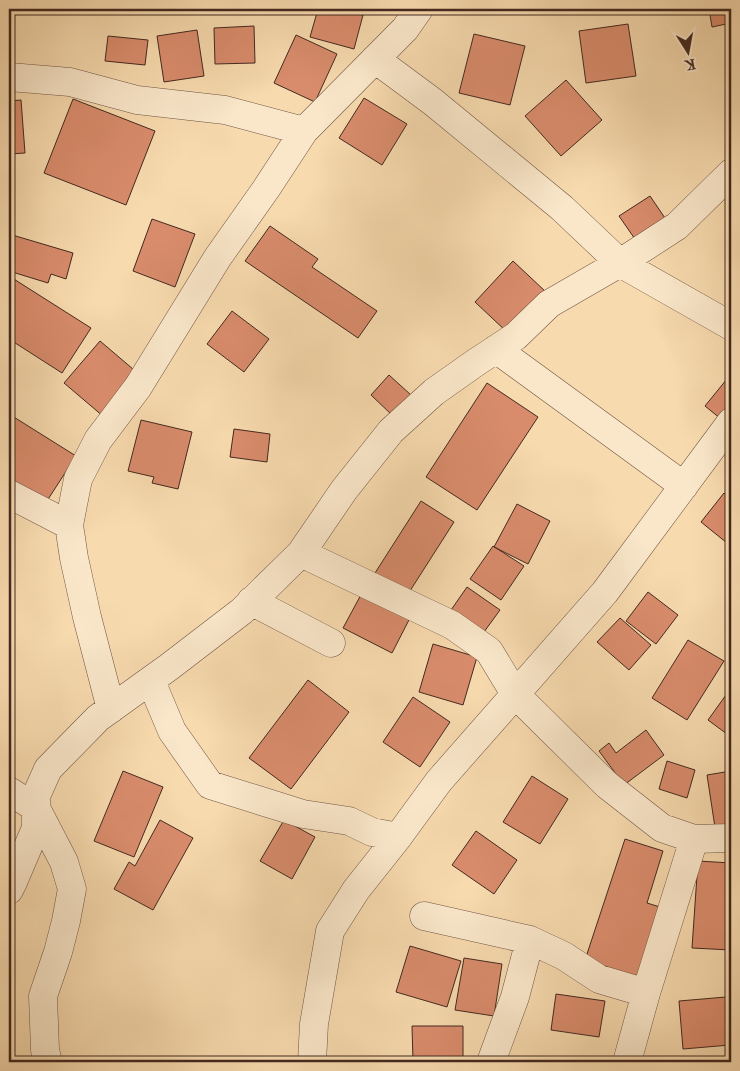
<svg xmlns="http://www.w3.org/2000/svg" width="740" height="1071" font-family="'IM FELL French Canon',serif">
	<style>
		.building { fill: #d98c6c; stroke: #432920 }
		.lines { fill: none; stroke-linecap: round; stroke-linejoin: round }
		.minor-casing { stroke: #705544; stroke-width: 29 }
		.minor { stroke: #fae7ca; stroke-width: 28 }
	</style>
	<rect width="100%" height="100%" fill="#f7daae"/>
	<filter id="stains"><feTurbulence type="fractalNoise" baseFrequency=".004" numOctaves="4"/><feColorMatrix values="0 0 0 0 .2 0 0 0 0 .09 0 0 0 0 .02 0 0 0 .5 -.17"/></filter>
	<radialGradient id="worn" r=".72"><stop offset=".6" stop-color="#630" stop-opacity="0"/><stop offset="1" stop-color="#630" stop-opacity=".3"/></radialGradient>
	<path class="building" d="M 157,9 L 193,9 L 192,13 Z
		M 318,9 L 339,9 L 363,15 L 354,49 L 310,37 Z
		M 709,9 L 731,9 L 731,23 L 712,27 Z
		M 628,24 L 636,76 L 586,83 L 579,31 Z
		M 254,26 L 255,63 L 215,64 L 214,28 Z
		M 197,30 L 204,76 L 164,82 L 157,36 Z
		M 474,34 L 525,46 L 510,105 L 459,93 Z
		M 296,35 L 337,54 L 315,102 L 274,83 Z
		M 108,36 L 148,40 L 145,65 L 105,61 Z
		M 566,80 L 602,120 L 561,156 L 525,116 Z
		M 364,98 L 407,124 L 382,165 L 339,138 Z
		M 73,99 L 155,131 L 126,205 L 44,173 Z
		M 21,100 L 25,153 L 9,154 L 9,101 Z
		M 650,196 L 667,221 L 637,242 L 619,216 Z
		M 152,219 L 195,234 L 175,287 L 133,271 Z
		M 270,226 L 318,259 L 312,267 L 377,311 L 358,338 L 245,261 Z
		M 9,234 L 73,253 L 66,279 L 51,274 L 48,283 L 9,271 Z
		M 513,261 L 546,292 L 508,333 L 475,302 Z
		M 9,276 L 91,328 L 62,373 L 9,339 Z
		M 232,311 L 269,339 L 244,372 L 207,344 Z
		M 100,341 L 140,375 L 104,417 L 64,383 Z
		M 731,374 L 731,407 L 721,419 L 705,406 Z
		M 389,375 L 411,395 L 392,415 L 371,395 Z
		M 487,383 L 538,417 L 477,510 L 426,477 Z
		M 9,414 L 76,456 L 45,504 L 9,481 Z
		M 141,420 L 192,432 L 178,489 L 152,483 L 154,477 L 128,471 Z
		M 234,429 L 270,434 L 267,462 L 230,457 Z
		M 724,493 L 731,499 L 731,538 L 727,543 L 701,522 Z
		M 421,501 L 454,522 L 408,594 L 375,573 Z
		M 517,504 L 550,521 L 528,564 L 494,547 Z
		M 493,546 L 524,566 L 501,600 L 470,579 Z
		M 467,587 L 500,610 L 484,632 L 451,610 Z
		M 363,591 L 411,616 L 392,653 L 343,628 Z
		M 648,592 L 678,615 L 656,644 L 626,621 Z
		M 620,618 L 651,645 L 629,670 L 597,642 Z
		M 688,640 L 724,661 L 687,720 L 652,698 Z
		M 433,644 L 477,657 L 463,705 L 419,692 Z
		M 308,680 L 349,712 L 291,789 L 249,758 Z
		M 731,688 L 731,737 L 708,720 Z
		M 413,697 L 450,722 L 420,767 L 383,742 Z
		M 646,730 L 664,755 L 624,785 L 599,751 L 609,743 L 616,753 Z
		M 667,761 L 695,770 L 687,798 L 659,789 Z
		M 123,771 L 163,787 L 134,857 L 94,841 Z
		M 731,771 L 731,832 L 716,834 L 707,775 Z
		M 532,776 L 568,799 L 540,844 L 503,822 Z
		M 160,820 L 193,838 L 153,910 L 114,889 L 129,862 L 135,866 Z
		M 284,820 L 315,837 L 292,879 L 260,861 Z
		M 476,831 L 517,860 L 494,894 L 452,865 Z
		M 625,839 L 663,851 L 647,903 L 660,907 L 637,977 L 585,960 Z
		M 698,861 L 731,863 L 731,950 L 692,948 Z
		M 410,946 L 461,961 L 447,1007 L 396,992 Z
		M 464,958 L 502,964 L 494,1016 L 455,1010 Z
		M 556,994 L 605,1001 L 599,1037 L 551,1030 Z
		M 726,997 L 730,1045 L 683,1049 L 679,1001 Z
		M 412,1026 L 463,1026 L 463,1062 L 413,1062 Z"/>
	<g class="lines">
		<g class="minor-casing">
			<path id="minor" d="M 375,59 L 433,102 L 562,208 L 620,263 L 731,326
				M 9,77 L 70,82 L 137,100 L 225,110 L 304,131
				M 496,349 L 684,486
				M 9,494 L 69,525
				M 301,553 L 452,625 L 489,651 L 515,694 L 607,785 L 662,828 L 694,839 L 731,838
				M 251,601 L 331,643
				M 151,681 L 172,731 L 210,785 L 303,814 L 349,821 L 372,832 L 398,837
				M 111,709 L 87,617 L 74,558 L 69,525 L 78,479 L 98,440 L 138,387 L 218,257 L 266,189 L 304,131 L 405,29 L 419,9
				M 9,791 L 36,808 L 64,862 L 72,889 L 66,921 L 58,952 L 43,996 L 45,1050 L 48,1062
				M 9,890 L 13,882 L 36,828 L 36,796 L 48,769 L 98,718 L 169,667 L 242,611 L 301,553 L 344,490 L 391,431 L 434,392 L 475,363 L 516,336 L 549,304 L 620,263 L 677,226 L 731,173
				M 424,916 L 530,940 L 564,956 L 599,979 L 646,993
				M 312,1062 L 314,1024 L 330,931 L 356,890 L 398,837 L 439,781 L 605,592 L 731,422
				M 491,1062 L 515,997 L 530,940
				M 627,1062 L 646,993 L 694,839"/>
		</g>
		<use href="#minor" class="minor"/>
	</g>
	<rect width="740" height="1071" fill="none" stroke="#f7daae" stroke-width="30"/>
	<rect x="10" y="10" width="720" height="1051" fill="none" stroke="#432920" stroke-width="2.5"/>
	<rect x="15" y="15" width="710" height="1041" fill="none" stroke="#432920"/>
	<g transform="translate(688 52) rotate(169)" stroke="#fae7ca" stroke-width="4" paint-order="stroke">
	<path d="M0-4L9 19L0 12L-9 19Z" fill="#432920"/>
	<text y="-8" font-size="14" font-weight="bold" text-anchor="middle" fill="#432920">K</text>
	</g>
	<rect width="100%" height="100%" filter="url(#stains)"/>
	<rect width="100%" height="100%" fill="url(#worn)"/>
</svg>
